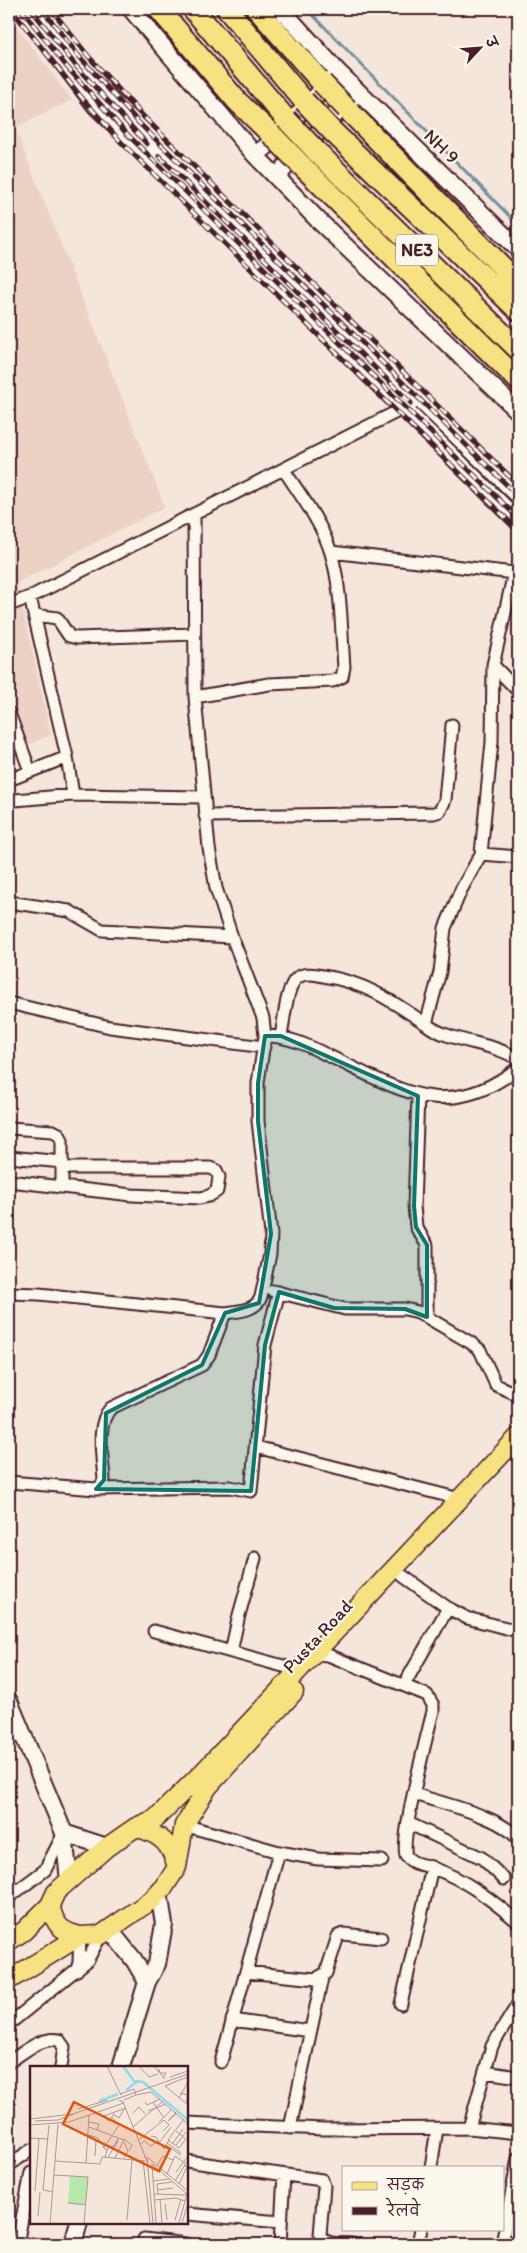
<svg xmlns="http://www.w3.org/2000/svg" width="527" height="2253" font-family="Itim,'Playpen Sans Deva',sans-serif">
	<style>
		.built { fill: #ecd2c5 }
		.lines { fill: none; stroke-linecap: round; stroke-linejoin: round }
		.stream { stroke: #7390a0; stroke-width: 3 }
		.street-casing { stroke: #4a1f2b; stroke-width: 15 }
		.secondary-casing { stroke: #4a1f2b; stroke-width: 20 }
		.primary-casing { stroke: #4a1f2b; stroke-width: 21 }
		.highway-casing { stroke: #4a1f2b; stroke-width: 24 }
		.street { stroke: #fbf7ec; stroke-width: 11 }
		.secondary { stroke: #fbf7ec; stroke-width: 16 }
		.primary { stroke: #f7e281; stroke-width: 18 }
		.highway { stroke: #f7e281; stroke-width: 20 }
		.rail-casing { stroke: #4a1f2b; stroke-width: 5 }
		.rail { stroke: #fbf7ec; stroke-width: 3; stroke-dasharray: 9; stroke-linecap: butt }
		.highway-bridge-casing { stroke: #4a1f2b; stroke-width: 24; stroke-linecap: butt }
		.highway-bridge { stroke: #f7e281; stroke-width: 20 }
		.marked { fill: #0f766e; fill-opacity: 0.2; stroke: #0f766e; stroke-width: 4; stroke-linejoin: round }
		.labels { text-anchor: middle; stroke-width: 4.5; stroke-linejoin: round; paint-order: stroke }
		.shield { fill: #fbf7ec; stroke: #7f6065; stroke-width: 1 }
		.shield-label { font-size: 18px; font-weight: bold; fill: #4a1f2b }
		.street-label { font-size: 19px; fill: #4a1f2b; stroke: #fbf7ec }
		.inset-river { fill: none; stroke: #8edbee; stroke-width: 2.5 }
		.inset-road { fill: none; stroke: #b09694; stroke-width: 1 }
		.view { fill: #e0560e; fill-opacity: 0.15; stroke: #e0560e; stroke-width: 2.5 }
		.inset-edge { fill: none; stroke: #4a1f2b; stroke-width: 2.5 }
	</style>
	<rect width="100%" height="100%" fill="#f4e6da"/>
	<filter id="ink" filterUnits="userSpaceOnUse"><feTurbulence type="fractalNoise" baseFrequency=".02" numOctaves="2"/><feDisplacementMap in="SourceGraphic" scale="10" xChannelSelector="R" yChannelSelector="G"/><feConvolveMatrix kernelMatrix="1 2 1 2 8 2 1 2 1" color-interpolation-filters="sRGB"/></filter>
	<g filter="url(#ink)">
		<path class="built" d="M 9,17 L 72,100 L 15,128 L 165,507 L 17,583 L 51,735 L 9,753 Z"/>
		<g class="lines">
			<path class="stream" d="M 307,9 L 518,225"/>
			<g class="street-casing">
				<path id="street" d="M 331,552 L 514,573
					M 518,567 L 514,573 L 493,665 L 492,742 L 481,854 L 518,857
					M 9,605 L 30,597 L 420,400
					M 35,615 L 57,618 L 69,636 L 77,638 L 194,634
					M 493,665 L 518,691
					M 195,697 L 269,684 L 333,681 L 342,677 L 344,667 C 341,629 342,590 331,553 C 322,523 301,496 284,470
					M 9,713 L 30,771
					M 9,780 L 67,757
					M 73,795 L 203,797
					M 9,803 L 15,800 L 73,795 L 67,757 L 30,597
					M 205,816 L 434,813 L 440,811 L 445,800 L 452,725
					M 481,854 L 461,890 L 445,928 L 440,972 L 426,1024 C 450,1043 490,1041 518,1059
					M 9,902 L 69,911 L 102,930 L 232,937
					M 9,1003 L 110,1027 L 264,1047
					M 265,1036 C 288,1036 307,1045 327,1055 C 397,1088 446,1125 518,1068
					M 281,1036 C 284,1022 286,986 297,978 C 304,972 315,974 323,976 C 365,982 392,1001 426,1024
					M 418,1096 L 414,1206 L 416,1227 L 427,1245 L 427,1317
					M 9,1128 L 53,1131 L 59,1134 L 62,1140 L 62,1187
					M 9,1157 L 63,1162
					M 9,1181 L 132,1195 L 200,1198 L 209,1196 L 217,1191 L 219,1177 L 216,1170 L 210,1168 L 63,1168
					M 273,1291 L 345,1309 L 405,1309 L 418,1312 L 471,1343 L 480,1350 L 496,1385 L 518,1395
					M 9,1293 L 39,1294 L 225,1313 C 238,1311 256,1311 261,1297 L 270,1254 L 271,1234 L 258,1121 L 258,1083 L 265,1036 L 263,1018 L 232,937 L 216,888 L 209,848 L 195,697 L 194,515
					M 256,1447 L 460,1499
					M 9,1482 L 96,1489 L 101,1486 L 104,1480 C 103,1459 95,1424 111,1408 L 202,1365 L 209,1355 L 225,1313
					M 96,1489 L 230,1487 L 251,1491 L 265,1345 L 279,1292
					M 403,1576 L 448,1608 L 467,1618 L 518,1631
					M 154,1631 L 298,1670
					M 231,1652 L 239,1615 L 255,1558
					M 313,1654 L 328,1655 L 427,1695 L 433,1705 L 433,1711 C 427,1736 400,1838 406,1856 C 413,1865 423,1864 433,1868 C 466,1880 492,1900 518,1922
					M 404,1685 L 448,1608
					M 414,1794 C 440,1803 505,1817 518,1840
					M 408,1823 L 482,1858 L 504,1879
					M 184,1825 L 279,1852 L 318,1859 L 382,1861
					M 9,1897 L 45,1870 L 64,1833
					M 77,1970 L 79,1962 L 80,1936
					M 246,1972 L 316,1979 L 326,1973 L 338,1936 L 343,1934 L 381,1938
					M 401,2004 L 432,1867
					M 518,2004 L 492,2046 L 469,2128 L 518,2133
					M 232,2020 L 310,2031
					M 9,2024 L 87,1961 L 101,1935
					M 9,2062 C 23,2053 42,2036 59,2040 L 64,2047 L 61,2067
					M 221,2062 L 279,1852
					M 485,2072 L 518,2077
					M 186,2123 L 325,2129 L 469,2128
					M 290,2128 L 322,1978
					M 186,2161 L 322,2180 L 324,2186 L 320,2235 C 325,2246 341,2243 352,2244
					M 9,2165 L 31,2150
					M 431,2167 L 437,2129
					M 186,2214 L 281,2222
					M 144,2239 L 186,2244
					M 17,2244 L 31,2173
					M 280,2244 L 284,2175
					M 418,2244 L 421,2229
					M 502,2244 L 518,2158"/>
			</g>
			<g class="secondary-casing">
				<path id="secondary" d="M 22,9 L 95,105 L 518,521
					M 39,9 L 110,99 L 518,495
					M 131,9 L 255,155 L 318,220 L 518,411
					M 281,9 L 338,72 L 518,249
					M 255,155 L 267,146 L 334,78
					M 277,178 L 285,167 L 352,97
					M 9,1701 L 64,1833 L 69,1881
					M 64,1833 L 107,1847
					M 109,1929 L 134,1960 L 147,1982
					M 121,2067 L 147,1982 L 157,1964 L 164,1924 L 159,1892
					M 73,2244 L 79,2222"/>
			</g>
			<g class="primary-casing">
				<path id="primary" d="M 177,1867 L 184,1825 L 208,1787 L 294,1692
					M 80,1936 C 60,1931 55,1925 50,1905 L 56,1892 L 107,1847 L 136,1827 L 155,1819 L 204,1771 L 518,1437
					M 9,1941 L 24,1931 L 50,1905
					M 9,1980 L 80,1936 L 101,1935 L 117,1924 L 153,1899 L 165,1886 L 177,1867 C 170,1842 161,1835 136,1827"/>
			</g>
			<g class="highway-casing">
				<path id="highway" d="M 159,9 L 237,101 L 271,134
					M 193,9 L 286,119
					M 227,9 L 304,101
					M 257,9 L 322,83
					M 347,109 L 518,283
					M 332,131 L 518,310
					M 316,151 L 518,349
					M 301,165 L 518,380"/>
			</g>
			<use href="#street" class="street"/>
			<use href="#secondary" class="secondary"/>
			<use href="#primary" class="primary"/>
			<use href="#highway" class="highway"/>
			<g class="rail-casing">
				<path id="rail" d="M 11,9 L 82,98 L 121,142 L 518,530
					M 21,9 L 67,67 L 128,135 L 518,518
					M 31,9 L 76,66 L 147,144
					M 42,9 L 78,55 L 139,123 L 518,496
					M 51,9 L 89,57 L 144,117 L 518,485
					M 159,156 L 411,403"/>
			</g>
			<use href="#rail" class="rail"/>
			<g class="highway-bridge-casing">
				<path id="highway-bridge" d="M 322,83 L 347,109
					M 304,101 L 332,131
					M 286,119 L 316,151
					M 271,134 L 301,165"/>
			</g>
			<use href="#highway-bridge" class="highway-bridge"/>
		</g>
	</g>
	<path class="marked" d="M 265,1036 L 281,1036 L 418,1096 L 414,1206 L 416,1227 L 427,1245 L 427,1317 L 405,1309 L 334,1308 L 279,1292 L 265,1345 L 251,1491 L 96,1489 L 104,1480 L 106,1413 L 202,1365 L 225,1313 L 259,1303 L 271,1234 L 258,1121 L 258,1083 Z"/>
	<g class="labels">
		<rect class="shield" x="396" y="234.5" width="42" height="31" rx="4"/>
		<g class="shield-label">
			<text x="417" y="256">NE3</text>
		</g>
		<g class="street-label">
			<text transform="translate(442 146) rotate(44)" y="7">NH 9</text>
			<text transform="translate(317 1636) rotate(-47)" y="7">Pusta Road</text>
		</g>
	</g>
	<g transform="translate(30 2066)">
		<rect width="158" height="158" fill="#f4e6da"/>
		<path d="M 40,110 L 58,111 L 55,139 L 38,137 Z" fill="#b4e9aa"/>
		<path class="inset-river" d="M 93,0 L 104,15 L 113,16 L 158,54M 96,24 L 108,15M 69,35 L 88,28"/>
		<path class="inset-road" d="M 77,0 L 91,29M 109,0 L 119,11 L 128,8M 124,0 L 135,13M 129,3 L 130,7 L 136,7 L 133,12M 140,11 L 158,5M 157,11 L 135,20 L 158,39M 150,27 L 158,29 L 156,36M 90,28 L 104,23 L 106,29 L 94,34M 106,29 L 121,26 L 158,58M 149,32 L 158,16M 89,34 L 93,36 L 117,95M 115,36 L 117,39 L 130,33M 123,36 L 134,52M 48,43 L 78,34M 118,45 L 136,38M 67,46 L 79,55 L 84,48M 146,46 L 138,55 L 147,47M 103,47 L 109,41 L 115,48M 83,48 L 89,52 L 94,43M 71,51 L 96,42M 82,51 L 89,59 L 83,68M 0,53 L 43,48 L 158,8M 154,53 L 138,74 L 149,82 L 155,74M 5,55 L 28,54 L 44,48M 59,56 L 69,58 L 67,64M 129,56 L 142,43M 0,59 L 39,56 L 94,37M 19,59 L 13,124 L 23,126M 59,61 L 94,74 L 85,92M 103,61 L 133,35M 146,65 L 158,75M 59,69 L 68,72 L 76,84M 121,70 L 126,71 L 134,83 L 139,74M 0,72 L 18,73M 94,73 L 102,79 L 99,85M 108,74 L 134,54 L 139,59 L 133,65M 94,76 L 98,85 L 94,92M 129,77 L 141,61M 137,77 L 151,87M 143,77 L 153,63M 110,79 L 114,75 L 121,80 L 128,75M 136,79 L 151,89M 146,79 L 156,66M 73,82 L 83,69M 65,90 L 66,74M 114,90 L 117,93 L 123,157M 75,91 L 78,81 L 84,80M 78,91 L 87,77 L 88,73 L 84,80M 117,91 L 158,125M 113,94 L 120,157M 25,95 L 70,98 L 72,91 L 115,95M 56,97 L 59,49M 127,99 L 133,90 L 143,94M 146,106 L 158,90M 137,108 L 145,90 L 155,97M 24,109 L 58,111 L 54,157M 123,115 L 139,113M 145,115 L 158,94M 149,118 L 157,101 L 154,99M 128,124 L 143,122M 5,125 L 9,73M 124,128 L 157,129M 128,128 L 127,118 L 142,116M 130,133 L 132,157M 124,134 L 146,132 L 155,135M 38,137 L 56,139M 135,138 L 137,154M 8,150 L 10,126M 97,154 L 102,93M 145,154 L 151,133M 20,157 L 28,58M 126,157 L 122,98 L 157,128 L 149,157M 152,157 L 158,137"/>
		<path class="view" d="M 44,36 L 140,83 L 129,105 L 33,58 Z"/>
		<rect width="158" height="158" class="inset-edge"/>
	</g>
	<rect width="527" height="2253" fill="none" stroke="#fbf7ec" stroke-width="30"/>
	<rect x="15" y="15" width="497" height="2223" fill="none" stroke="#4a1f2b" stroke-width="2" filter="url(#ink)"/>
	<rect x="342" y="2166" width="162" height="65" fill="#fbf7ec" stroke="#b4a19f"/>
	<rect x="352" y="2182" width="25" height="8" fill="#f7e281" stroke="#b4a19f"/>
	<text x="387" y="2190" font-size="15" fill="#4a1f2b">सड़क</text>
	<rect x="352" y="2207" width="25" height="8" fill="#4a1f2b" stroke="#b4a19f"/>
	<text x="387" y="2216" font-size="15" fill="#4a1f2b">रेलवे</text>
	<g transform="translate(480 48) rotate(64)" stroke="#fbf7ec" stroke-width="4" paint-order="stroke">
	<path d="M0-4L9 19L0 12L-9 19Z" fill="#4a1f2b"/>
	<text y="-8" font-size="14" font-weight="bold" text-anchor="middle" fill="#4a1f2b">उ</text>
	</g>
</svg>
